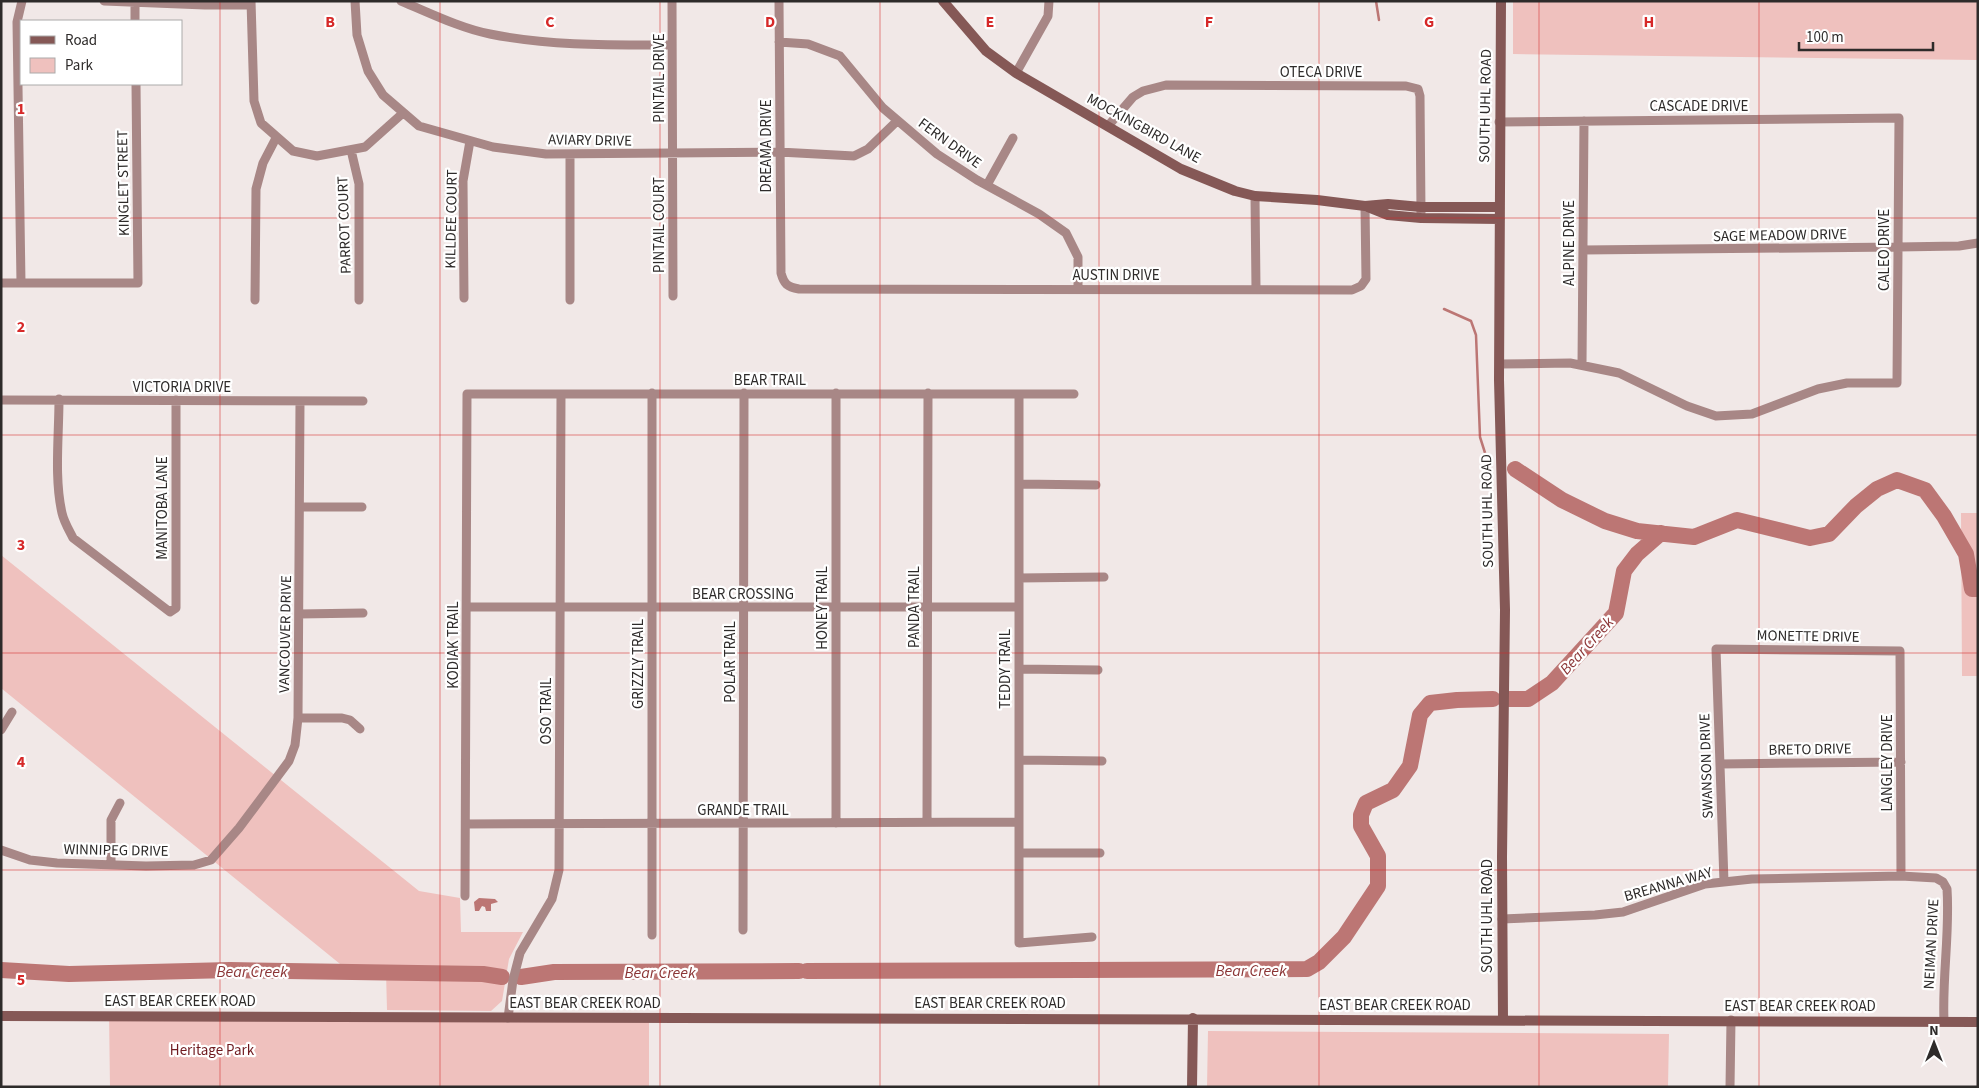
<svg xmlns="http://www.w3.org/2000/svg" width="1979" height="1088" font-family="'Source Sans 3',sans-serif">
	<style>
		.green { fill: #efc1be }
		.water { fill: #bc7674 }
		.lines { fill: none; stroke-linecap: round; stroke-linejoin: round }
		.stream { stroke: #bc7674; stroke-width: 2.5 }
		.river { stroke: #bc7674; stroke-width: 16 }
		.street { stroke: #a88786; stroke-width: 9 }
		.secondary { stroke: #855856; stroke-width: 10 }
		.grid { fill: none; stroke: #d62828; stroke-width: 1; stroke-opacity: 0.55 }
		.labels { text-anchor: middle; stroke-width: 4.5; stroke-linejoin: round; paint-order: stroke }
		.street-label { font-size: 15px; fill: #2e2b2a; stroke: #fff }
		.park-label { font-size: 15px; fill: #6f1a1f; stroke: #fff }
		.water-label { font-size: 16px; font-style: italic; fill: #8b3536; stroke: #fff }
		.grid-label { font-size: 16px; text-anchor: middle; font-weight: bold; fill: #d62828; stroke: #fff; stroke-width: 4.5; stroke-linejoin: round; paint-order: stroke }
	</style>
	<rect width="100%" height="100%" fill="#f1e8e7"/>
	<path class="green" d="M 1513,1 L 1978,1 L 1978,60 L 1513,54 Z
		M 1961,513 L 1978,513 L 1978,676 L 1962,676 Z
		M 1,555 L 419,891 L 460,898 L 461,932 L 523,932 L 509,959 L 502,1001 L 491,1011 L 387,1010 L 386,972 L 345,968 L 1,688 Z
		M 109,1013 L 649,1015 L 649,1087 L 110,1087 Z
		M 1208,1031 L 1669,1034 L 1668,1087 L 1207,1087 Z"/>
	<path class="water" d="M 479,898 L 495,899 L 498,902 L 491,904 L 491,911 L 486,911 L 485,907 L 482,906 L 479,911 L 475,911 L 474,902 Z"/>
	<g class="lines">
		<path class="stream" d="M 1376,1 L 1379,20
			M 1444,309 L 1471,321 L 1476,335 L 1480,437 L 1486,456 L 1491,459"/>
		<path class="river" d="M 1515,469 L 1562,500 L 1605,521 L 1637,531 L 1694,537 L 1737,520 L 1810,538 L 1829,534 L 1856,506 L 1877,489 L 1897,480 L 1925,490 L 1944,516 L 1966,554 L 1972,589 L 1978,589
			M 1509,699 L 1528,699 L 1552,683 L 1616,613 L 1624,571 L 1637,554 L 1661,533
			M 1,970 L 69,974 L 230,970 L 483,974 L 502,977
			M 807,971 L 1307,969 L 1319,962 L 1344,937 L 1378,886 L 1378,856 L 1361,826 L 1361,815 L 1366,803 L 1393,790 L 1410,766 L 1420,715 L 1430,703 L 1457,700 L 1493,699
			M 521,977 L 554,972 L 799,971"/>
		<path class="street" d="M 104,1 L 205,5 L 251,5
			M 135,1 L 135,21
			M 251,1 L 254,101 L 261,123 L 293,151 L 317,156 L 365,147 L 403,113
			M 355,1 L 357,35 L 368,71 L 383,95 L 419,126 L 493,147 L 546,154 L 779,152 L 854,156 L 868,149 L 897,121
			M 401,1 C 430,13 460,28 490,34 C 550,46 611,45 672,45
			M 672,1 L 673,296
			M 779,1 L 781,273 C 784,284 787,287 799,289 L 1352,290 L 1361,286 L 1366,279 L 1365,206
			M 779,42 L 808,44 L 840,56 L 883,108 L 937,154 L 977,180 L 1039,214 L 1066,233 L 1078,257 L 1078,289
			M 1016,73 L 1048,16 L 1049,1
			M 1499,122 L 1899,118 L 1897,383 L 1847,383 L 1818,389 L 1752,414 L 1716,416 L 1687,406 L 1619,373 L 1570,363 L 1500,364
			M 1108,126 L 1133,97 L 1143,91 L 1166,85 L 1406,86 L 1418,89 L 1420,96 L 1421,213
			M 351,150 L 359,184 L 359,300
			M 987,185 L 1013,138
			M 1255,196 L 1256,289
			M 1583,250 L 1898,247 L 1959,246 L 1978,243
			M 1,283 L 138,283 L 136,84
			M 21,283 L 17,22 L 22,1
			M 464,298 L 463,181 L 470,141
			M 255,300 L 256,189 L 263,163 L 276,138
			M 570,300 L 570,154
			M 1582,365 L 1584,121
			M 652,393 L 652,935
			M 1019,394 L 1019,943 L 1092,937
			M 59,399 C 59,436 54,478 62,513 C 64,522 69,530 73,538 L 170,612 L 176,608 L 176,400
			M 1,400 L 363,401
			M 1019,484 L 1096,485
			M 300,507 L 362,507
			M 1019,578 L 1104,577
			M 467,607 L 1019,607
			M 299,614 L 363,613
			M 1019,669 L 1098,670
			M 298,718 L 342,718 L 350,720 L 360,729
			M 1,730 L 12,712
			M 1019,760 L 1102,761
			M 1720,764 L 1901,762
			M 927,822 L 928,393
			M 836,823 L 836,393
			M 466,824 L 1019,822
			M 1,850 L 30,860 L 57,863 L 146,866 L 194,865 L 211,860 L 239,828 L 289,761 L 295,745 L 298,718 L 300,402
			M 1019,853 L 1100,853
			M 111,865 L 111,820 L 120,803
			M 1724,882 L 1716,649 L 1900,651 L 1901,876
			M 465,896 L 467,394 L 1074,394
			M 1502,919 L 1595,915 L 1623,912 L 1705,884 L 1752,879 L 1901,876 L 1936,878 L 1943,882 L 1947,889 C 1950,933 1942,977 1944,1021
			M 743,930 L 744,393
			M 508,1018 L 513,980 L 520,953 L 552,899 L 559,870 L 561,394
			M 1730,1087 L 1731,1020"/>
		<path class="secondary" d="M 943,1 L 986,51 L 1016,73 L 1181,169 L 1235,191 L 1255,196 L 1317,200 L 1365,206 L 1388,204 L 1421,207 L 1499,207
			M 1501,1 L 1499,380 L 1505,610 L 1502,857 L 1503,1020
			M 1368,207 L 1388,215 L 1421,218 L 1500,219
			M 1,1016 L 1978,1022
			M 1192,1087 L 1193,1018"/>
	</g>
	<path class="grid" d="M 220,1 L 220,1087M 440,1 L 440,1087M 660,1 L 660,1087M 880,1 L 880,1087M 1099,1 L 1099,1087M 1319,1 L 1319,1087M 1539,1 L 1539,1087M 1759,1 L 1759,1087M 1,218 L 1978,218M 1,435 L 1978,435M 1,653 L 1978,653M 1,870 L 1978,870"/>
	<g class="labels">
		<g class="street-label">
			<text x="1321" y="77">OTECA DRIVE</text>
			<text transform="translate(659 78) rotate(-90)" y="5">PINTAIL DRIVE</text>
			<text transform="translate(1485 106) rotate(-89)" y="5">SOUTH UHL ROAD</text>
			<text x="1699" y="111">CASCADE DRIVE</text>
			<text transform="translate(1144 128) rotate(29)" y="5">MOCKINGBIRD LANE</text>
			<text transform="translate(590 140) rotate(1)" y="5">AVIARY DRIVE</text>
			<text transform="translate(950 143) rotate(36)" y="5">FERN DRIVE</text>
			<text transform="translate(766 146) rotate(-90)" y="5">DREAMA DRIVE</text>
			<text transform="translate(123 183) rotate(-91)" y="5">KINGLET STREET</text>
			<text transform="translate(451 219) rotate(-89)" y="5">KILLDEE COURT</text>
			<text transform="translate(344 225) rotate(-92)" y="5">PARROT COURT</text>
			<text transform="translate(659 225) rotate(-90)" y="5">PINTAIL COURT</text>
			<text transform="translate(1780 235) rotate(-1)" y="5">SAGE MEADOW DRIVE</text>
			<text transform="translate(1569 243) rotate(-90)" y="5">ALPINE DRIVE</text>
			<text transform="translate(1884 250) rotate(-90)" y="5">CALEO DRIVE</text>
			<text x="1116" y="280">AUSTIN DRIVE</text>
			<text x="770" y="385">BEAR TRAIL</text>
			<text x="182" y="392">VICTORIA DRIVE</text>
			<text transform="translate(162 508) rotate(-90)" y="5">MANITOBA LANE</text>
			<text transform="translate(1487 511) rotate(-91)" y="5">SOUTH UHL ROAD</text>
			<text x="743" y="599">BEAR CROSSING</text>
			<text transform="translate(914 607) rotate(-90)" y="5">PANDA TRAIL</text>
			<text transform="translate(822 608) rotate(-90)" y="5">HONEY TRAIL</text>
			<text transform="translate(285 634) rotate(-89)" y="5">VANCOUVER DRIVE</text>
			<text transform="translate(1808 636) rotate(1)" y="5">MONETTE DRIVE</text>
			<text transform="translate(453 645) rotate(-90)" y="5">KODIAK TRAIL</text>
			<text transform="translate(730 662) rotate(-90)" y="5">POLAR TRAIL</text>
			<text transform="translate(638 664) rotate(-90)" y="5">GRIZZLY TRAIL</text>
			<text transform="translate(1005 669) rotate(-90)" y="5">TEDDY TRAIL</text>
			<text transform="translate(546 711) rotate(-90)" y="5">OSO TRAIL</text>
			<text transform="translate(1810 749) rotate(-1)" y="5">BRETO DRIVE</text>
			<text transform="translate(1887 763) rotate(-90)" y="5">LANGLEY DRIVE</text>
			<text transform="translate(1706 766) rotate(-92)" y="5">SWANSON DRIVE</text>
			<text x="743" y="815">GRANDE TRAIL</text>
			<text transform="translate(116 850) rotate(1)" y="5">WINNIPEG DRIVE</text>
			<text transform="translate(1668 884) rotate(-16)" y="5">BREANNA WAY</text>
			<text transform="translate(1487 916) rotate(-90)" y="5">SOUTH UHL ROAD</text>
			<text transform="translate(1931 944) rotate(-87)" y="5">NEIMAN DRIVE</text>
			<text x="180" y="1006">EAST BEAR CREEK ROAD</text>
			<text x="585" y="1008">EAST BEAR CREEK ROAD</text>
			<text x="990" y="1008">EAST BEAR CREEK ROAD</text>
			<text x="1395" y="1010">EAST BEAR CREEK ROAD</text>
			<text x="1800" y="1011">EAST BEAR CREEK ROAD</text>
		</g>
		<g class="park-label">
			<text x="212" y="1055">Heritage Park</text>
		</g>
		<g class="water-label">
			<text transform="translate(1586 645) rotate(-48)" y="6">Bear Creek</text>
			<text x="1251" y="976">Bear Creek</text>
			<text x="252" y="977">Bear Creek</text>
			<text x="660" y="978">Bear Creek</text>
		</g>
	</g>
	<g class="grid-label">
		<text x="330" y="27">B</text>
		<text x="550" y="27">C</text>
		<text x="770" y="27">D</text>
		<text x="990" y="27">E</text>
		<text x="1209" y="27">F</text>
		<text x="1429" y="27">G</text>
		<text x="1649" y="27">H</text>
		<text x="21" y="114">1</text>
		<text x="21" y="332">2</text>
		<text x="21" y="550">3</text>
		<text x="21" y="767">4</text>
		<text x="21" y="985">5</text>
	</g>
	<rect width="1979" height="1088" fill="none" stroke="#2e2b2a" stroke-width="5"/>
	<rect x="20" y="20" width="162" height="65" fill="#ffffff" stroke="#abaaaa"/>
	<rect x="30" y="36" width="25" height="8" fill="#855856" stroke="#abaaaa"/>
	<text x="65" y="45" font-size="15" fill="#2e2b2a">Road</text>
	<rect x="30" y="58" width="25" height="15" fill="#efc1be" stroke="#abaaaa"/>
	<text x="65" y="70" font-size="15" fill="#2e2b2a">Park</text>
	<g transform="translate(1934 1043)" stroke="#ffffff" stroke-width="4" paint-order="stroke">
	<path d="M0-4L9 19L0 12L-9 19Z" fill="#2e2b2a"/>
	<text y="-8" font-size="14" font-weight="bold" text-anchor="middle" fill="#2e2b2a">N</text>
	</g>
	<path d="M1799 42v8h134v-8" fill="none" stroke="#2e2b2a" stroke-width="2.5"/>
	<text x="1806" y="42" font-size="15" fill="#2e2b2a" stroke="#ffffff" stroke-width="4" paint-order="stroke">100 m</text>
</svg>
